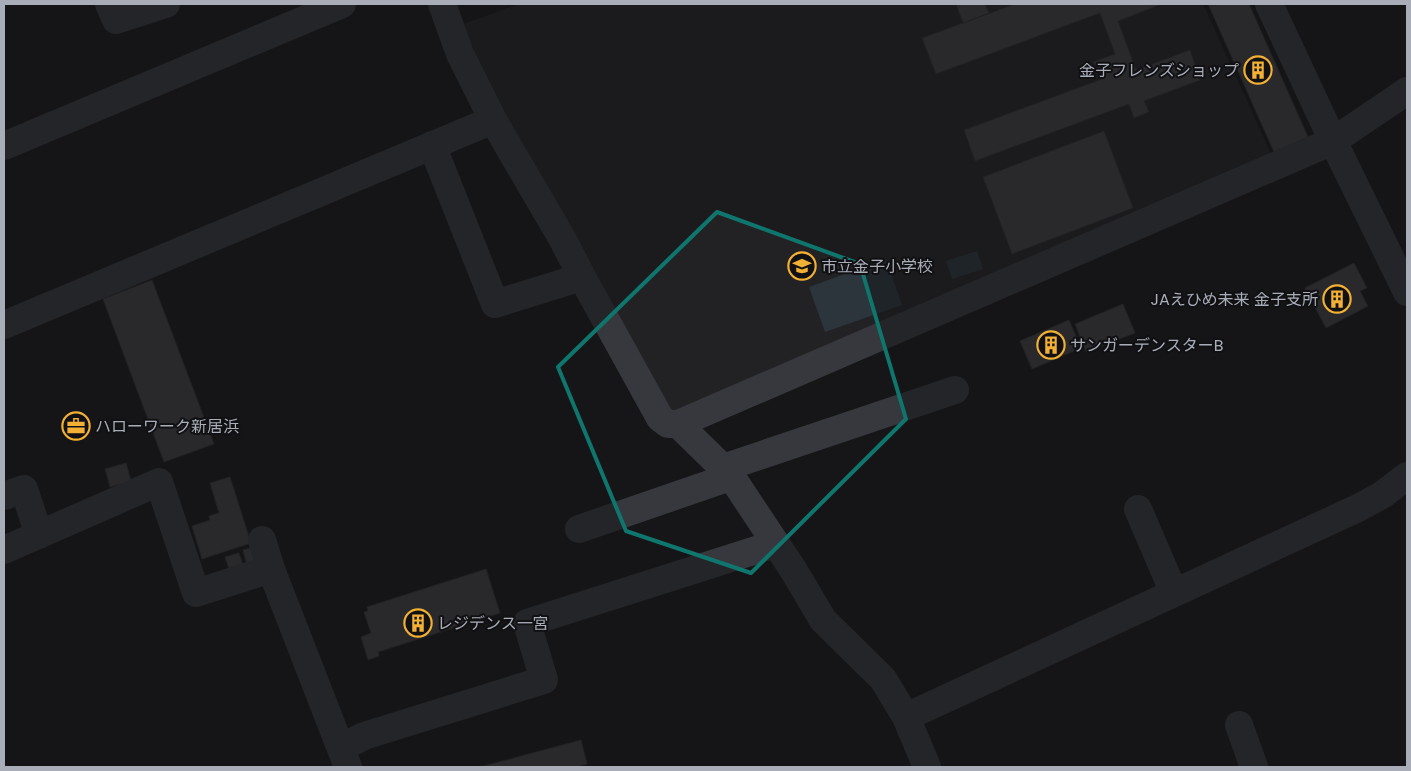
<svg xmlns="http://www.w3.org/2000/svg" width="1411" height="771" font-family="Poppins,'Noto Sans JP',sans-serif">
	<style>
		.built { fill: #222225 }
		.water { fill: #2c353c }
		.building { fill: #404145; stroke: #303034 }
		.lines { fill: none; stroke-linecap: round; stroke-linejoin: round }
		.minor { stroke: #37383d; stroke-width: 28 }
		.marked { fill: none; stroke: #0f766e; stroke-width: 4; stroke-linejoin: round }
		.labels { text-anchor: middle; stroke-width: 4; stroke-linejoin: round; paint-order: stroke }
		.poi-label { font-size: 16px; fill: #a8adb8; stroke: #111113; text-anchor: start }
	</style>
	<rect width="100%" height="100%" fill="#161618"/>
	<path class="built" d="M 519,4 L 1203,4 L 1272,156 L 684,410 L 673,411 L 664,405 L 469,54 L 466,29 L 461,25 Z"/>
	<path class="water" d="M 977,251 L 983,269 L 952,279 L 946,261 Z
		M 886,259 L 902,305 L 825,332 L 809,287 Z"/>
	<path class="building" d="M 956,4 L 985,4 L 989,13 L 963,23 Z
		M 1015,4 L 1159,4 L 1159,5 L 1118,21 L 1136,70 L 1190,50 L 1200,80 L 1144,101 L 1149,112 L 1134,118 L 1129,104 L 975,161 L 964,130 L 1105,78 L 1093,62 L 1115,54 L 1100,13 L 936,74 L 922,38 Z
		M 1208,4 L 1249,4 L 1308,137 L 1274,152 Z
		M 1104,131 L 1133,208 L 1012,254 L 983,177 Z
		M 1354,263 L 1367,288 L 1360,291 L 1368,306 L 1326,328 L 1305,288 Z
		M 152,280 L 214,444 L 164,462 L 103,299 Z
		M 1123,304 L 1135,333 L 1086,352 L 1075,324 Z
		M 1069,320 L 1081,348 L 1032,369 L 1020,341 Z
		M 126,463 L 131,481 L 110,487 L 105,469 Z
		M 230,477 L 251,543 L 202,559 L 192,526 L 210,520 L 209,516 L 219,513 L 210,483 Z
		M 256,546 L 261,562 L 247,566 L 243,550 Z
		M 239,553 L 243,565 L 229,569 L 225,557 Z
		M 486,569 L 500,613 L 378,652 L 379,656 L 368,660 L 361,637 L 371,633 L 364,612 L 368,611 L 367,607 Z
		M 581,740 L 587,764 L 576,767 L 480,767 Z"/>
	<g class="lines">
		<path class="minor" d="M 109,4 L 116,20 L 166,4
			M 442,4 L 460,54 L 493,120 L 563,240 L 582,277 L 660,418 L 668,424 L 678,424 L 1333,141 L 1407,91
			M 1269,4 L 1333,141 L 1407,292
			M 432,145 L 495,304 L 582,277
			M 4,146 L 342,4
			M 4,325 L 493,120
			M 678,424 L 723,468 L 737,485 L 794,571 L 823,620 L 883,679 L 906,717 L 927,767
			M 723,468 L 955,390
			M 4,496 L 24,489 L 39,535
			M 1138,509 L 1174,593
			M 579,529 L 730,477
			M 262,540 L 271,569
			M 4,550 L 159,482 L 196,593 L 271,569 L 348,767
			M 906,717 L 1358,508 L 1382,495 L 1407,476
			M 1239,725 L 1254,767
			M 341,748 L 364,736 L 544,680 L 527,623 L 775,544"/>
	</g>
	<path d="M0 0H1411V771H0ZM 717,212 L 860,264 L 906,419 L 751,573 L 626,531 L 558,367 Z" fill="#161618" fill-opacity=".55" fill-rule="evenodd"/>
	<path class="marked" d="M 717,212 L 860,264 L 906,419 L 751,573 L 626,531 L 558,367 Z"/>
	<defs>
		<g id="building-ring" transform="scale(1.4375)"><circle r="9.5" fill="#111113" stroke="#f2b134" stroke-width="1.5"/><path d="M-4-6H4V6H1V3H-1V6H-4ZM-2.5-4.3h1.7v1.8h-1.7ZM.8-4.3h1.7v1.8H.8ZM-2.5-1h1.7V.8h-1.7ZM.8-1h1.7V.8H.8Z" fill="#f2b134"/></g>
		<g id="school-ring" transform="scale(1.4375)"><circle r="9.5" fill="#111113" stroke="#f2b134" stroke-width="1.5"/><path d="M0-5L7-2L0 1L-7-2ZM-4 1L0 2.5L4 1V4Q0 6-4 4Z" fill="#f2b134"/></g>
		<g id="office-ring" transform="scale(1.4375)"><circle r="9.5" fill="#111113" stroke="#f2b134" stroke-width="1.5"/><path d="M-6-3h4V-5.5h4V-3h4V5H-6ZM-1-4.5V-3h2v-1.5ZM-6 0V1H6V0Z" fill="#f2b134"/></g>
	</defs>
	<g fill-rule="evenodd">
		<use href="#building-ring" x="1258" y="70"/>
		<use href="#school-ring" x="802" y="266"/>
		<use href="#building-ring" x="1337" y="299"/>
		<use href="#building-ring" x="1051" y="345"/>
		<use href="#office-ring" x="76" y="426"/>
		<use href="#building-ring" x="418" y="623"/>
	</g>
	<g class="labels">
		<g class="poi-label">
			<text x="1239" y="76" text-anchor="end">金子フレンズショップ</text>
			<text x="821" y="272">市立金子小学校</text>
			<text x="1318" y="305" text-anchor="end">JAえひめ未来 金子支所</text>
			<text x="1070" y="351">サンガーデンスターB</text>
			<text x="95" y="432">ハローワーク新居浜</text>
			<text x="437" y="629">レジデンス一宮</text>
		</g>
	</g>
	<rect width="1411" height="771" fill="none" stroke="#a8adb8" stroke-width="10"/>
</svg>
